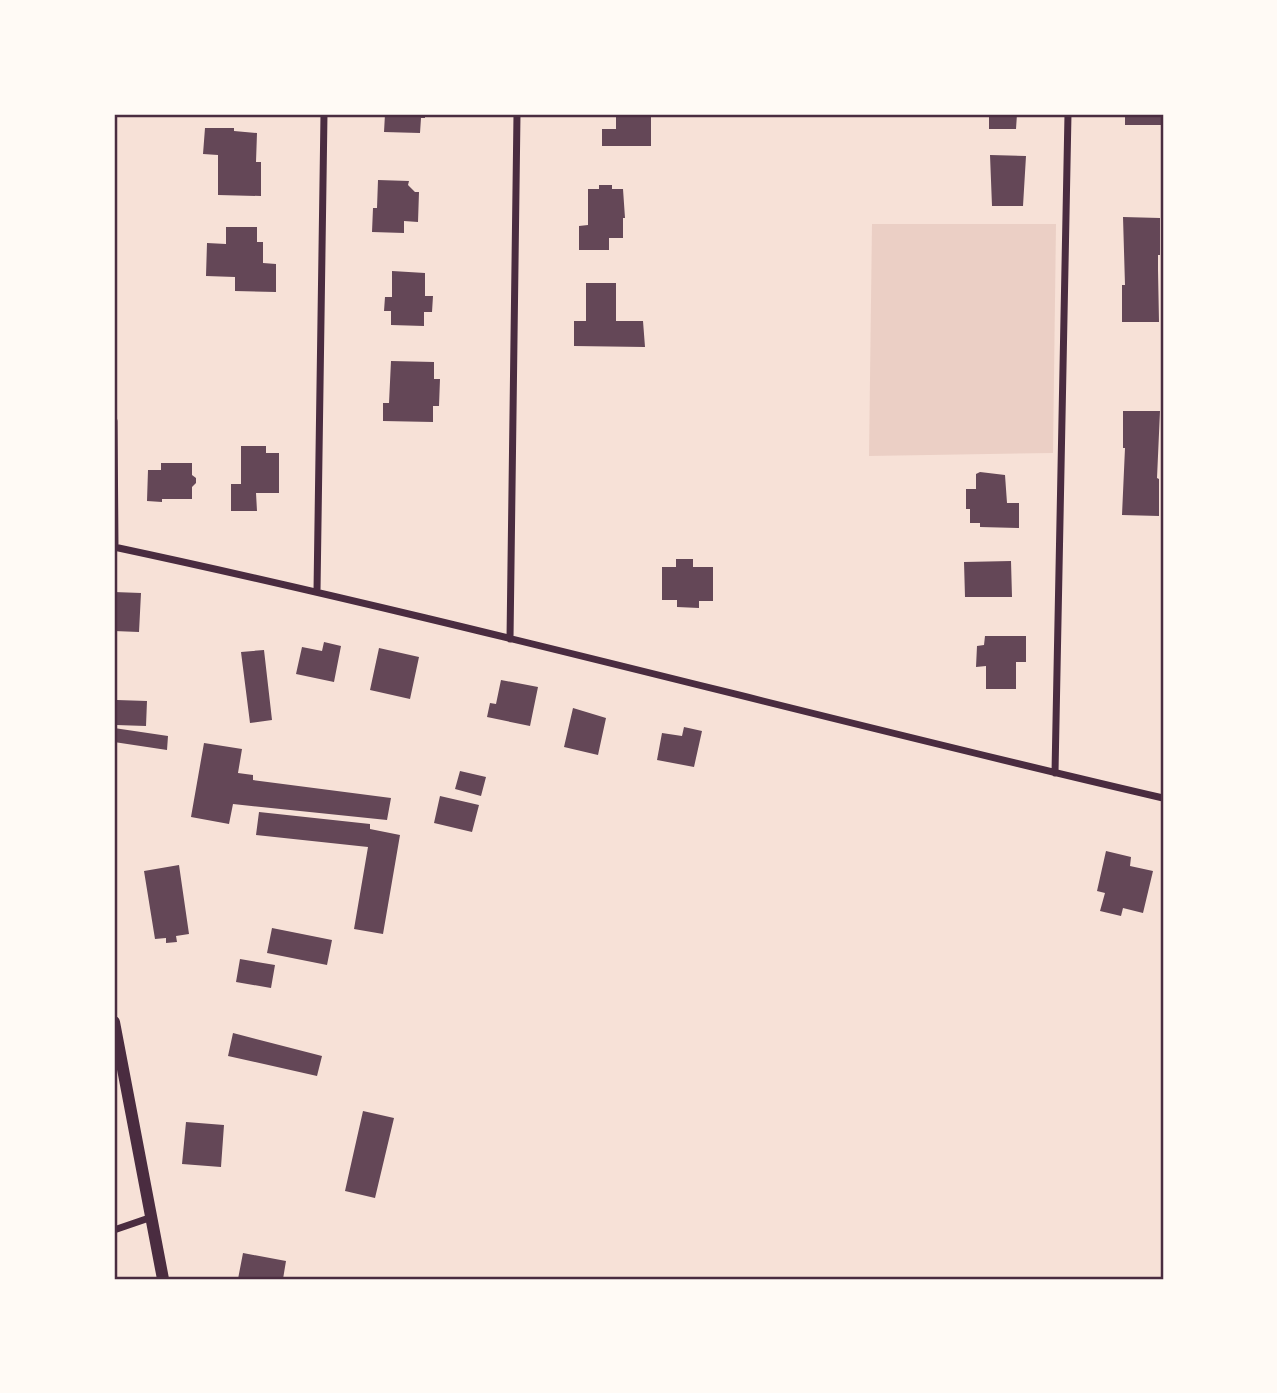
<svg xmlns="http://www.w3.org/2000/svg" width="1277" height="1393" font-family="Raleway,sans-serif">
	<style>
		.green { fill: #ebcfc5 }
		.building { fill: #644757 }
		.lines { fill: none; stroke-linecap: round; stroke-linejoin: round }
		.minor { stroke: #4a2c40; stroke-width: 7 }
		.tertiary { stroke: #4a2c40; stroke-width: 12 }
		.neatline { fill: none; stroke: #4a2c40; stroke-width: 2.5 }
	</style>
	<rect width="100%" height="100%" fill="#f7e1d7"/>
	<path class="green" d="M 872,224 L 1056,224 L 1053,453 L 869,456 Z"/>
	<path class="building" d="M 385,114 L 425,114 L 425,118 L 421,118 L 420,133 L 384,132 Z
		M 616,114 L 651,114 L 651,146 L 602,146 L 602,129 L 616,129 Z
		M 989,114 L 1017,114 L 1016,129 L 989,129 Z
		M 1125,114 L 1162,114 L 1162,125 L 1125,125 Z
		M 205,128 L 234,128 L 234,131 L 257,133 L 256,162 L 261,162 L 261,196 L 218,195 L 218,155 L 203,154 Z
		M 990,155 L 1026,156 L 1023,206 L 992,206 Z
		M 378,180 L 409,181 L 408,185 L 415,192 L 419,192 L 418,222 L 404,221 L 404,233 L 372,232 L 373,208 L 377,208 Z
		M 599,185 L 612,185 L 612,189 L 623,189 L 625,218 L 623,218 L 623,238 L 609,238 L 609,250 L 579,250 L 579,226 L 588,225 L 588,189 L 599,189 Z
		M 1123,217 L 1160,218 L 1160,255 L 1158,255 L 1158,270 L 1159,322 L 1122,322 L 1122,285 L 1125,285 Z
		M 226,227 L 257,227 L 257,242 L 263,242 L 263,263 L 276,264 L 276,292 L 235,291 L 235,277 L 206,276 L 207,243 L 226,244 Z
		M 392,271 L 425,273 L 425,296 L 433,296 L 432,312 L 424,312 L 424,326 L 391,325 L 391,311 L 384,311 L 385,297 L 392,297 Z
		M 586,283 L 616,283 L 616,321 L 643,321 L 645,347 L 574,346 L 574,321 L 586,321 Z
		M 391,361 L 434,362 L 434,379 L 440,379 L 439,406 L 433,406 L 433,422 L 383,421 L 383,403 L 389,403 Z
		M 1123,411 L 1160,411 L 1157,478 L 1159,479 L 1159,516 L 1122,515 L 1125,448 L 1123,448 Z
		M 241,446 L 266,446 L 266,453 L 279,453 L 279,493 L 256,493 L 257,511 L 231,511 L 231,484 L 241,484 Z
		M 161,463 L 192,463 L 192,475 L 196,478 L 196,483 L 192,487 L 192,499 L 162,499 L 162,502 L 147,501 L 148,470 L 161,470 Z
		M 980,472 L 1005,475 L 1007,503 L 1019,503 L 1019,528 L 980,527 L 980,523 L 970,523 L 970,509 L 966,509 L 966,489 L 976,489 L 976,474 Z
		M 676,559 L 693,559 L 693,567 L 713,567 L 713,601 L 699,601 L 699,608 L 677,607 L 677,600 L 662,600 L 662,567 L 676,567 Z
		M 1011,561 L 1012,597 L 965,597 L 964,562 Z
		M 114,592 L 141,593 L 139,632 L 114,631 Z
		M 985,636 L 1026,636 L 1026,662 L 1016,662 L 1016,689 L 986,689 L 986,666 L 976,667 L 977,646 L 984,645 Z
		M 324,642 L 341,646 L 334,682 L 296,674 L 302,647 L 322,651 Z
		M 379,648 L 419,657 L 410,699 L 370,690 Z
		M 264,650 L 272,720 L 250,723 L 241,652 Z
		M 501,680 L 538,687 L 530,726 L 487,717 L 490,703 L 496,704 Z
		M 117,700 L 147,701 L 146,726 L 116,725 Z
		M 573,708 L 606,718 L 598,755 L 564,747 Z
		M 684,727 L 702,731 L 694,767 L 657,760 L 662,733 L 682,736 Z
		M 114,728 L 168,736 L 167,750 L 114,742 Z
		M 204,743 L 242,749 L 238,773 L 253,775 L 253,780 L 391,798 L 387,820 L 233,804 L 229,824 L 191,817 Z
		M 460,771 L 486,777 L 481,796 L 455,789 Z
		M 440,796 L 479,805 L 472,832 L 434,823 Z
		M 259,812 L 370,824 L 370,829 L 400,835 L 383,934 L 354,929 L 368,847 L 256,835 Z
		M 1106,851 L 1131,857 L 1130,866 L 1153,871 L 1143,913 L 1123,908 L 1121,916 L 1100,911 L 1105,893 L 1097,891 Z
		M 179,865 L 189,934 L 176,936 L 177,942 L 166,943 L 166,938 L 155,939 L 144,871 Z
		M 272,928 L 332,940 L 327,965 L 267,953 Z
		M 240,959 L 275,965 L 271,988 L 236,982 Z
		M 233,1033 L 322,1056 L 317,1076 L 228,1056 Z
		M 363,1111 L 394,1118 L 375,1198 L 345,1191 Z
		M 186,1122 L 224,1125 L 221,1167 L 182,1164 Z
		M 243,1253 L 286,1261 L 283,1279 L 238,1279 Z"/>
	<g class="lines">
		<path class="minor" d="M 114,421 L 115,548
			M 114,547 C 466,622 813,717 1163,798
			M 317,591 L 324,114
			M 510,639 L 517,114
			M 1055,773 L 1068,114
			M 114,1230 L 152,1217"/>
		<path class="tertiary" d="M 114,1022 L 163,1279"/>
	</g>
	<rect width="1277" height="1393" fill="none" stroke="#fffaf5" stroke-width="231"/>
	<rect x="116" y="116" width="1046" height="1162" class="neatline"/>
</svg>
